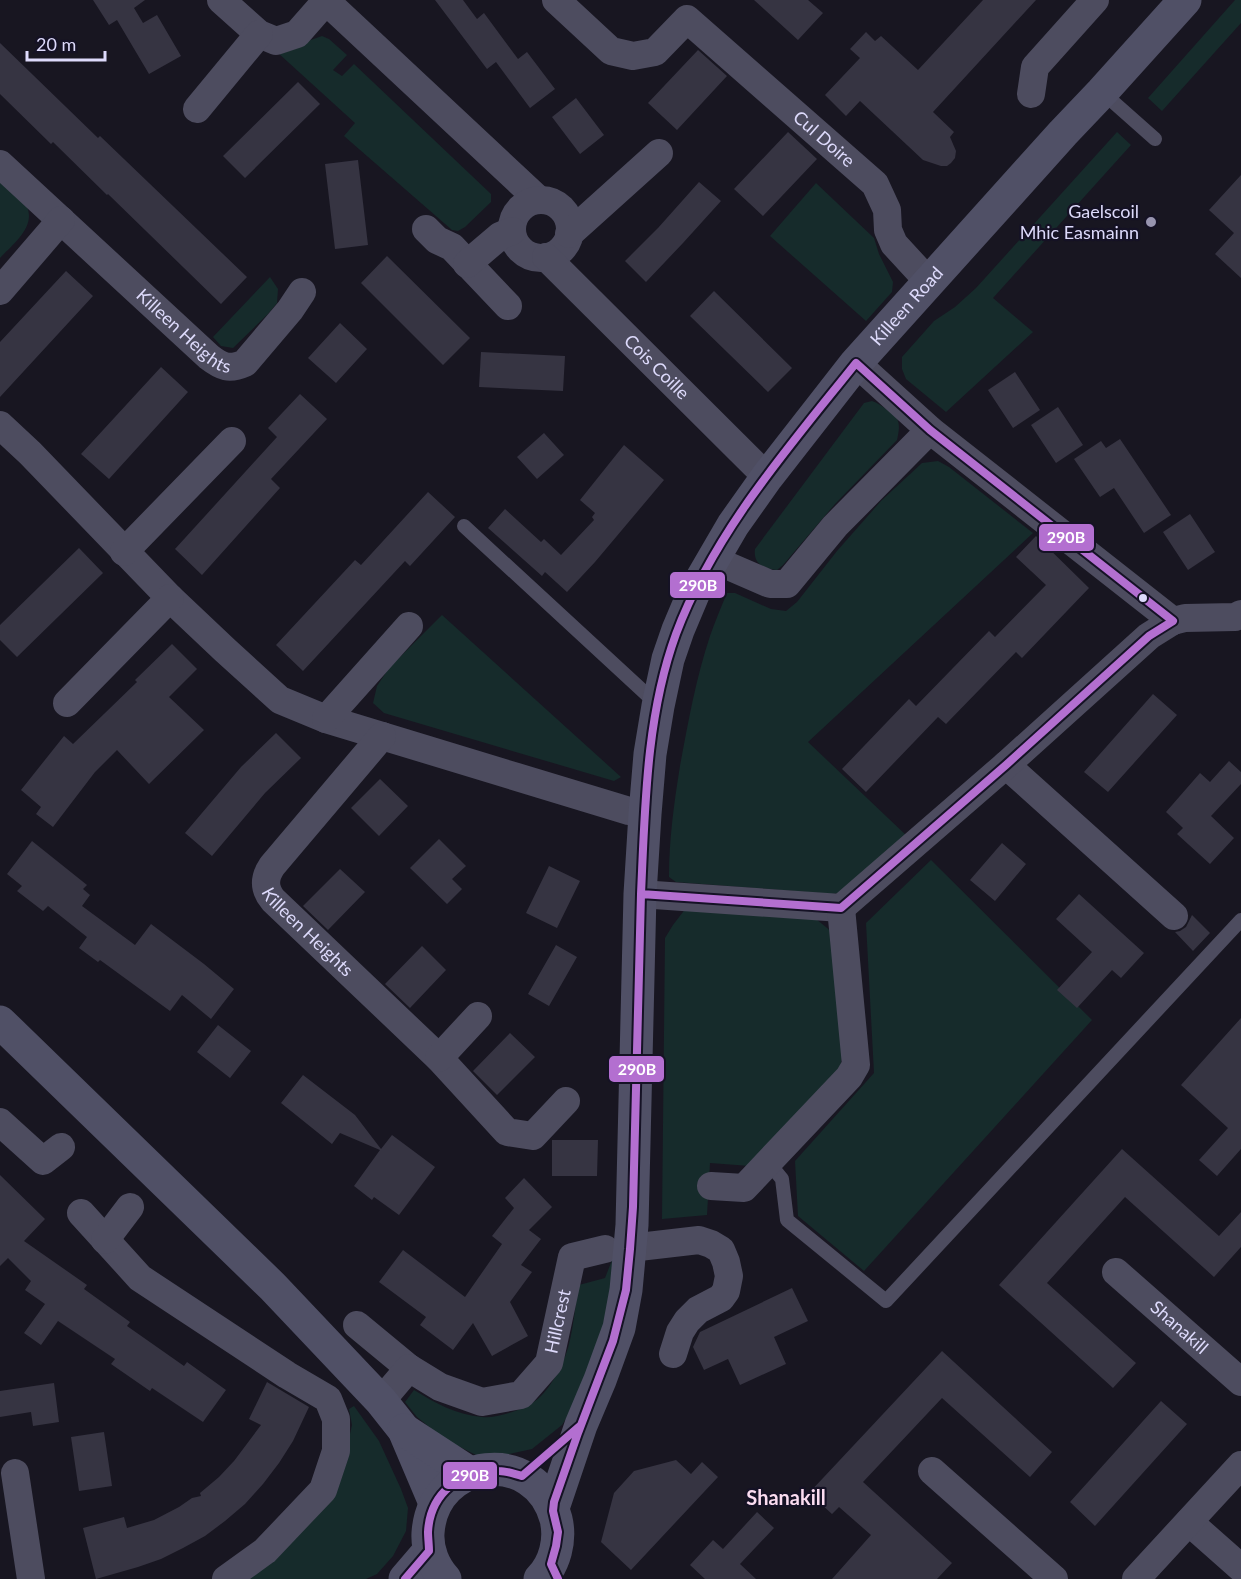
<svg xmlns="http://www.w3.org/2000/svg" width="1241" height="1579" font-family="Lato,sans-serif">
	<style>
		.green { fill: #162b2b }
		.building { fill: #363442 }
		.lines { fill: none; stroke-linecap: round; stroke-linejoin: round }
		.lane { stroke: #4d4c5f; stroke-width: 14 }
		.street { stroke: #4d4c5f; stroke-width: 28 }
		.secondary { stroke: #505066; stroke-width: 33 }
		.bus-1-casing { stroke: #151225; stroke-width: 12 }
		.bus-1 { stroke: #b36fd0; stroke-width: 8 }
		.poi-dot { fill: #9895af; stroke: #151225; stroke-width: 2 }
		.bus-dot { fill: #dddafb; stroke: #151225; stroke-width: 2 }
		.labels { text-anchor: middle; stroke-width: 4.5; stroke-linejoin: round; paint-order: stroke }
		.street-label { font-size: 18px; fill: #dddafb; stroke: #151225 }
		.poi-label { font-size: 18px; fill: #dddafb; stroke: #151225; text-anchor: end }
		.neighbourhood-label { font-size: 20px; font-weight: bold; fill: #fbdcf0; stroke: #151225 }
		.line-badge { stroke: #151225; stroke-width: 2 }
		.badge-label { font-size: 16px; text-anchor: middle; font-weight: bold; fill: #fff }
	</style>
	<rect width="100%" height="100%" fill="#181621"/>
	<path class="green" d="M 1235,0 L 1241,0 L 1241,23 L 1162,111 L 1148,98 Z
		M 322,36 L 329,39 L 347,55 L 333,70 L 342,76 L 354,64 L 491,194 L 491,202 L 465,227 L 458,231 L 452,230 L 344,136 L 355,123 L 277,52 Z
		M 1117,132 L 1131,145 L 993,298 L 1033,332 L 946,412 L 906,379 L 902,369 L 902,357 L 934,321 L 955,307 L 976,288 Z
		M 0,180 C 6,185 24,201 27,207 C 36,227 12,245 0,258 Z
		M 816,183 L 874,238 L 879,254 L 893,282 L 892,292 L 866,321 L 770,236 Z
		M 270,277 L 278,289 L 277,303 L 268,314 L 233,348 L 221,346 L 213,337 Z
		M 872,401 C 878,403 883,407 889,411 C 901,419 900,426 897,440 L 835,504 L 783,565 L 777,570 C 763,569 753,563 755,549 L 864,403 Z
		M 938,461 L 949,467 L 1033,533 L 808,742 L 908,837 L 851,891 L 832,894 L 676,882 L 669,877 C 669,840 674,803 680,766 C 688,723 696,678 710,636 C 715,622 721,607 727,593 L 735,593 L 771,609 L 786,611 L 797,602 L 837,551 L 881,501 L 922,463 Z
		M 442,615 L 621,777 L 614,781 L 384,713 L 373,703 L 377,686 L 389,668 Z
		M 931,860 L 1092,1020 L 864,1271 L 798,1216 L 795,1161 L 874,1073 L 866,923 Z
		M 686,908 L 816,919 L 832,932 L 843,1054 L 839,1071 L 750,1166 L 710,1163 L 707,1215 L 662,1219 L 665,938 L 673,925 Z
		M 614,1255 L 609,1309 L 584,1390 L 562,1425 L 532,1449 L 504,1455 L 476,1455 L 444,1439 L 417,1417 L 405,1402 L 414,1390 C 435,1403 457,1415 482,1417 C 497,1419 530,1408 541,1396 C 553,1384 565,1361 569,1344 C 574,1325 575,1305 579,1285 L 605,1278 Z
		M 354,1406 L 379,1441 L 401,1489 L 408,1508 L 406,1531 L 393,1556 L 377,1574 L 366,1579 L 248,1579 L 343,1465 L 352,1425 L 349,1409 Z"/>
	<path class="building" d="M 93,0 L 145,0 L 134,8 L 143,23 L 157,15 L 181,56 L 149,74 L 117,20 L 109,25 Z
		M 435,0 L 463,0 L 477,19 L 484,13 L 518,59 L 527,52 L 555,89 L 530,108 L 496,62 L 487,69 Z
		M 754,0 L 808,0 L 823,13 L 798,40 Z
		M 983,0 L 1036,0 L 933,112 L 954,132 L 950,137 L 956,151 L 955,158 L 951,163 L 947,166 L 941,166 L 923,160 L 860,101 L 846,116 L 825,95 L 860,58 L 850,49 L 866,32 L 875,41 L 881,36 L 918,70 Z
		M 0,43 L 98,138 L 100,136 L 247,277 L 221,304 L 108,194 L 107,195 L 53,142 L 51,144 L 0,94 Z
		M 698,50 L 727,76 L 677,130 L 648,103 Z
		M 298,82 L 320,104 L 245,178 L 223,156 Z
		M 576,98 L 604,135 L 580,154 L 552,117 Z
		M 788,132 L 817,159 L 763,216 L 734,189 Z
		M 358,160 L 368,245 L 335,249 L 325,164 Z
		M 1241,175 L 1241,278 L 1215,254 L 1234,233 L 1209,210 Z
		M 699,182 L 721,201 L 683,243 L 646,282 L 625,261 L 658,228 Z
		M 387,256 L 470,338 L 443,365 L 361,283 Z
		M 66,271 L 93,296 L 0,397 L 0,342 Z
		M 714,291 L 792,368 L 768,392 L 690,316 Z
		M 340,323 L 367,349 L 336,383 L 308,358 Z
		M 481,352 L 565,356 L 563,391 L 479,387 Z
		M 161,367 L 188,392 L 109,479 L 81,454 Z
		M 1015,372 L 1040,410 L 1013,428 L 988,390 Z
		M 300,394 L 327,419 L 271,479 L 280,488 L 202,575 L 175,549 L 277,437 L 268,428 Z
		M 1058,407 L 1083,445 L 1056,463 L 1031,425 Z
		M 544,433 L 564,455 L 537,479 L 517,457 Z
		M 1120,439 L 1171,515 L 1144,533 L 1114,488 L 1100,497 L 1074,459 L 1101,441 L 1106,448 Z
		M 624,445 L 664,480 L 595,562 L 567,592 L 545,572 L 542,576 L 488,528 L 505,509 L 541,542 L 544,539 L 561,555 L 594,520 L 592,517 L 595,513 L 580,500 Z
		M 428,492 L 455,517 L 410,566 L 405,561 L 303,671 L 276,645 L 355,560 L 361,565 Z
		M 1190,514 L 1215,552 L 1188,570 L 1163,532 Z
		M 1036,536 L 1089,588 L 1022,658 L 1016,652 L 946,724 L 938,717 L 866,792 L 842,769 L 909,699 L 916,706 L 989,631 L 995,637 L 1046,585 L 1016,557 Z
		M 79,548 L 103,573 L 17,657 L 0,640 L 0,625 Z
		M 172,644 L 197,669 L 169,697 L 204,730 L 149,784 L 117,750 L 95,772 L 53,827 L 36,814 L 41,807 L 21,790 L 64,736 L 73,744 L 137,682 L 135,680 Z
		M 1153,694 L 1177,715 L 1108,792 L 1084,772 Z
		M 276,733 L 301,758 L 265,793 L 212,856 L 185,833 L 241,767 Z
		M 1229,761 L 1241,772 L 1241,784 L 1211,816 L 1234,838 L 1210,864 L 1177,834 L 1183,828 L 1166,812 L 1200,773 L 1210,782 Z
		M 380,779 L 408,806 L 379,836 L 351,808 Z
		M 439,839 L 466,866 L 452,879 L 462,889 L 447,904 L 410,868 Z
		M 32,841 L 87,885 L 83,889 L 90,895 L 82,906 L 135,945 L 151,924 L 204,964 L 234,989 L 211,1019 L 182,995 L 170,1011 L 100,960 L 98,962 L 79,948 L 87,937 L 48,906 L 43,911 L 17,891 L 22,886 L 7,874 Z
		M 1002,843 L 1026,864 L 995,901 L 970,880 Z
		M 549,866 L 580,881 L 557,928 L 526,913 Z
		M 340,869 L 365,892 L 328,930 L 303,906 Z
		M 1079,894 L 1144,953 L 1121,978 L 1112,970 L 1077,1008 L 1057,990 L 1092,952 L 1056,919 Z
		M 1192,915 L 1210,933 L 1193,951 L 1175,932 L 1180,931 L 1186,927 Z
		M 556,945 L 577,957 L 549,1006 L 528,994 Z
		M 422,946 L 446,970 L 410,1008 L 385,984 Z
		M 1241,1018 L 1241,1149 L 1217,1176 L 1199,1160 L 1228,1128 L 1181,1085 Z
		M 218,1025 L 251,1051 L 230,1078 L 197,1052 Z
		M 510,1033 L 535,1057 L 497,1095 L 473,1071 Z
		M 303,1075 L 355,1115 L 381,1149 L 392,1135 L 435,1167 L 399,1215 L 374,1197 L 372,1200 L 354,1186 L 380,1150 L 340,1133 L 332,1144 L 281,1103 Z
		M 552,1140 L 598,1140 L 597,1176 L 552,1176 Z
		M 1122,1149 L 1219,1236 L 1241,1212 L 1241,1247 L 1214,1277 L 1125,1197 L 1047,1283 L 1136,1363 L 1113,1388 L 999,1285 Z
		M 0,1175 L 45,1219 L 24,1241 L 87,1285 L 84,1289 L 130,1322 L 127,1326 L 184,1366 L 187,1362 L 226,1390 L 203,1422 L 152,1388 L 150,1391 L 111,1364 L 115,1359 L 58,1321 L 41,1345 L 24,1333 L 45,1304 L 25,1290 L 31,1281 L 8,1258 L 0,1266 Z
		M 524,1178 L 552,1207 L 529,1230 L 541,1239 L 521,1265 L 532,1272 L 510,1302 L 528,1336 L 492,1356 L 473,1323 L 453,1350 L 420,1325 L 426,1317 L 379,1282 L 403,1250 L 465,1297 L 502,1244 L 492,1236 L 514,1208 L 505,1198 Z
		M 792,1288 L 808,1321 L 774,1337 L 786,1364 L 740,1385 L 728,1359 L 704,1370 L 693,1347 L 700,1332 Z
		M 942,1351 L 1052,1452 L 1030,1477 L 942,1398 L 863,1482 L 952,1563 L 937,1579 L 832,1579 L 871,1535 L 839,1507 L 832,1514 L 809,1493 Z
		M 267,1382 L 309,1407 L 293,1441 L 279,1463 L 263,1484 L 245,1504 L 225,1521 L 205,1536 L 183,1548 L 161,1559 L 138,1567 L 96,1579 L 83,1528 L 124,1517 L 127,1528 L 154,1520 L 179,1507 L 192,1498 L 201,1496 L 200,1493 L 219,1477 L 234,1461 L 261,1425 L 249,1419 Z
		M 54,1383 L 59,1422 L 33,1426 L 31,1412 L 0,1417 L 0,1391 Z
		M 1161,1401 L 1187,1424 L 1095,1526 L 1070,1502 Z
		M 104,1432 L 112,1486 L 79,1491 L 71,1437 Z
		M 676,1460 L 691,1474 L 702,1462 L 718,1477 L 631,1570 L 601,1542 L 614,1493 L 634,1471 Z
		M 757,1512 L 774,1528 L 740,1564 L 756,1579 L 705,1579 L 690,1565 L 713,1540 L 723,1549 Z"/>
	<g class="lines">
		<path class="lane" d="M 1102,92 L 1155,139
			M 464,526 L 657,704
			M 768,1162 L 782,1179 L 787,1220 L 886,1301 L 1241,920"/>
		<g class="street">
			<path d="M 221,0 L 259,34 L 276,41 L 297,34 L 326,1 L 539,200"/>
			<path id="s1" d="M 556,0 L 611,51 L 633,56 L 655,52 L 687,19 L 875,184 L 887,210 L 888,230 L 894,244 L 929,282"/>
			<path d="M 1031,94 L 1035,67 L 1095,0"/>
			<path d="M 197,109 L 259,34"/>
			<path id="s2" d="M 0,164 L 209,357 C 222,367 229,370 245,363 L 290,310 L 302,292"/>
			<circle cx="541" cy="229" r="29"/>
			<path d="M 426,229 L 437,240 L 452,247 L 508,306"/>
			<path d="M 569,234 L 659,153"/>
			<path id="s3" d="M 546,257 L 767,477"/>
			<path d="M 467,264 L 500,236 L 512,231"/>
			<path d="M 0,291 L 61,220"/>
			<path d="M 856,363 L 930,430 L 1173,621"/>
			<path d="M 0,425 L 30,453 L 170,598 L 225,650 L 280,700 L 326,719 L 629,811 L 645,814"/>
			<path d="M 124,552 L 232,441"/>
			<path d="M 712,559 L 770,584 L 787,584 L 835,526 L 930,430"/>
			<path d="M 67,703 L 170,598"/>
			<path d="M 326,719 L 409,626"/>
			<path id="s4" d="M 382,736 L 272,866 C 264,878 264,889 273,900 L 439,1058 L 507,1132 L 533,1136 L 566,1101"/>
			<path d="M 1006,765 L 1174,916"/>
			<path d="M 640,894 L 841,908 L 1006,765 L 1149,636 L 1173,621 L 1185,618 L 1235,617 L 1241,614"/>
			<path d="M 439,1058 L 478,1016"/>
			<path d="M 0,1122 L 43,1161 L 61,1147"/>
			<path d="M 711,1186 L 744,1188 L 849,1077 L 856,1065 L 841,908"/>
			<path d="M 81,1213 L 140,1278 L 287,1375 L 328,1399 L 336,1419 L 336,1451 L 323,1490 L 265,1551 L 226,1579"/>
			<path d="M 105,1240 L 130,1207"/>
			<path d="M 630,1248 L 699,1240 L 711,1244 L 721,1250 L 726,1262 L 729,1276 L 726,1291 L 721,1298 L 698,1310 L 687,1321 L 680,1332 L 673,1354"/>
			<path id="s5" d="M 1116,1272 L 1241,1382"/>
			<path d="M 357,1325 L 409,1368"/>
			<path id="s6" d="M 381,1401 L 409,1368 L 440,1387 L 482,1402 L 521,1395 L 549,1363 L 572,1257 L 605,1249"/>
			<path d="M 932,1471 L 1054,1579"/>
			<path d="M 15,1473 L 31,1579"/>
			<path d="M 1189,1522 L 1241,1568"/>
			<path d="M 1136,1579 L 1241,1465"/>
		</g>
		<g class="secondary">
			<path d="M 0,1022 L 273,1287 L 381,1401 L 404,1430 L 435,1503"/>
			<path d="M 404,1430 L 470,1473"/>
			<path id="s7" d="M 553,1508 L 581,1425 L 600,1380 L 619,1328 L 626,1290 L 632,1225 L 640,894 L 645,814 L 650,754 L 658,706 L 668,659 L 678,630 L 694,592 L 733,525 L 767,477 L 856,363 L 1063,133 L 1102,92 L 1185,0"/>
			<path d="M 405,1579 L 429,1551"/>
			<path d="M 445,1579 C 434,1567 427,1550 428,1533 C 433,1457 536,1445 556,1519 C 561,1540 555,1564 540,1579"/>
		</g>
		<g class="bus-1-casing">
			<path id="bus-1" d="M 856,363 L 930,430 L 1173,621 L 1149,636 L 1006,765 L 841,908 L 641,894 C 645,808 646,716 676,634 C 714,532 789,447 856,363 Z
				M 405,1579 L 429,1551 C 429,1545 428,1538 428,1532 C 430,1493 461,1469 499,1471 C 507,1471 514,1474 522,1476 L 581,1425
				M 558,1579 L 551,1564 L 556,1546 L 558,1532 L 553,1511 L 554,1502 L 578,1433 L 613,1341 L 626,1290 L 630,1249 L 633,1207 L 641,894"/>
		</g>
		<use href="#bus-1" class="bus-1"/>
	</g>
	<circle class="poi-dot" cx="1151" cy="222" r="6"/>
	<circle class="bus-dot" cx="1143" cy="598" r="5"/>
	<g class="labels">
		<g class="street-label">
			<text dy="6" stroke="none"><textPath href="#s1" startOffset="348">Cul Doire</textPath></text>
			<text dy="6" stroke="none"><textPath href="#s7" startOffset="1293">Killeen Road</textPath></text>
			<text dy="6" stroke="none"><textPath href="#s2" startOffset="249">Killeen Heights</textPath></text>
			<text dy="6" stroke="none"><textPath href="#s3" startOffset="156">Cois Coille</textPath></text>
			<text dy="6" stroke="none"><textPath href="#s4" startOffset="254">Killeen Heights</textPath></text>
			<text dy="6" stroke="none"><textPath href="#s6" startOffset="249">Hillcrest</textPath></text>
			<text dy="6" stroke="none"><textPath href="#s5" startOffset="84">Shanakill</textPath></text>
		</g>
		<g class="poi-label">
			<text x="1139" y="218">Gaelscoil<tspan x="1139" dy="21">Mhic Easmainn</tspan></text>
		</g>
		<g class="neighbourhood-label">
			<text x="786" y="1505">Shanakill</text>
		</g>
	</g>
	<g class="line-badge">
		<rect x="1038" y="523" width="57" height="29" rx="6" fill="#b36fd0"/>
		<rect x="669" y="571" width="57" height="28" rx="6" fill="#b36fd0"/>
		<rect x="608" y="1055" width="57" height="28" rx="6" fill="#b36fd0"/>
		<rect x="442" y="1461" width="56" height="29" rx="6" fill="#b36fd0"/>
	</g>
	<g class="badge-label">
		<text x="1066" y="543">290B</text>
		<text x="698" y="591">290B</text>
		<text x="637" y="1075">290B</text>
		<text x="470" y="1481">290B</text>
	</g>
	<path d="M27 51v9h78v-9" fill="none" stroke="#dddafb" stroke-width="3"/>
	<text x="36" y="51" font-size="18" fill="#dddafb" stroke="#151225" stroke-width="4.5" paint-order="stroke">20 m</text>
</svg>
